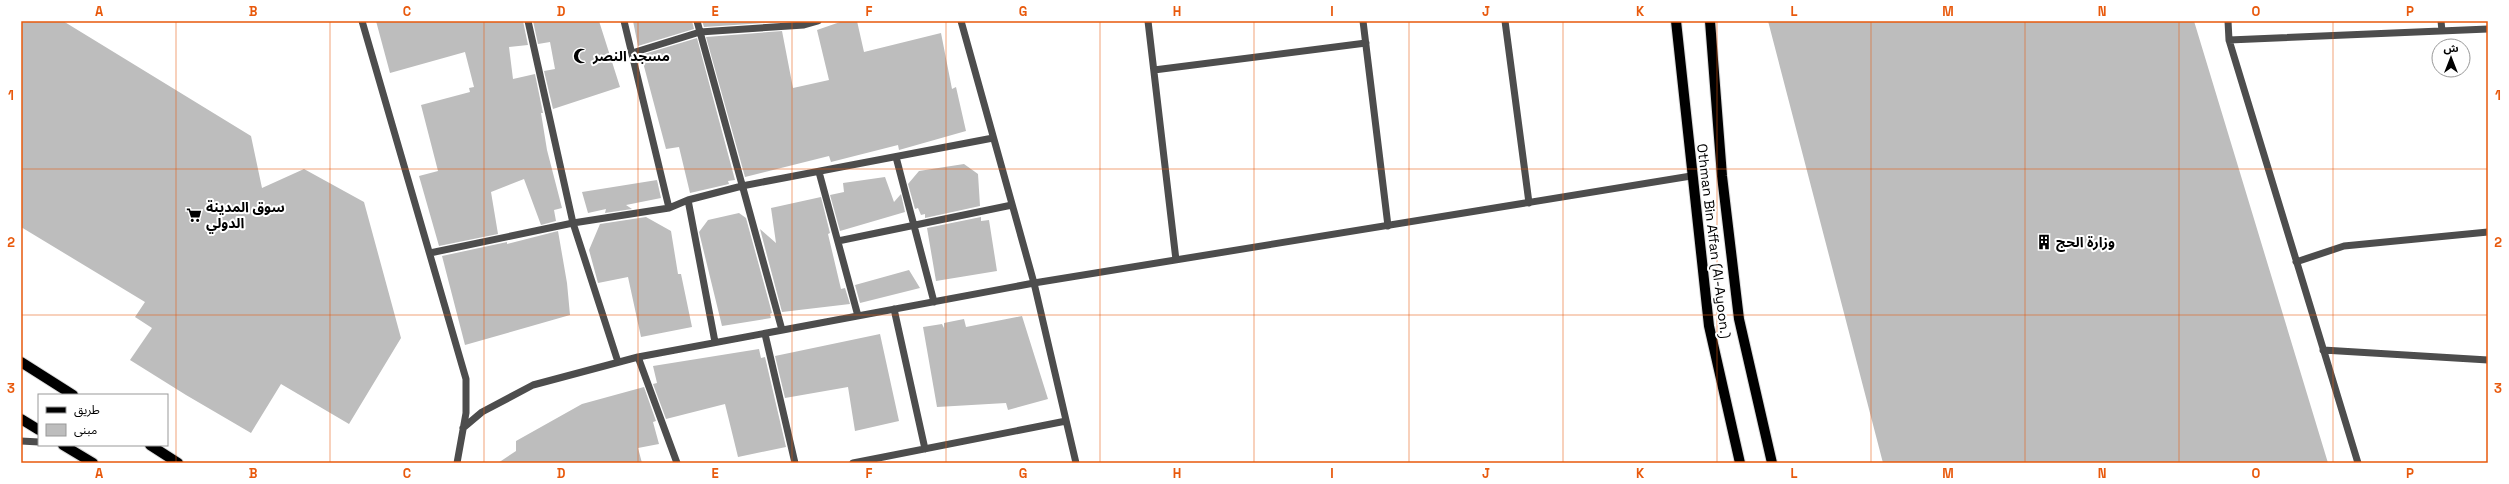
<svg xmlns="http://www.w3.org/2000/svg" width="2509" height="484" font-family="'Space Grotesk','Noto Sans Arabic',sans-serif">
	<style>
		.building { fill: #bdbdbd }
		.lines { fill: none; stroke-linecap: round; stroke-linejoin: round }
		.major-casing { stroke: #dbdbdb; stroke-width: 12 }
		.minor { stroke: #4d4d4d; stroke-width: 7 }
		.major { stroke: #000; stroke-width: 10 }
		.grid { fill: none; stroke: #e8590c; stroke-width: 1; stroke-opacity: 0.55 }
		.labels { text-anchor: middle; stroke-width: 4; stroke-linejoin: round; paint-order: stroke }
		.poi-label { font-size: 14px; font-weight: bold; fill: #000; stroke: #fff; text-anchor: start }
		.street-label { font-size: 14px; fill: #000; stroke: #fff }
		.neatline { fill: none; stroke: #e8590c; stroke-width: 1.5 }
		.grid-label { font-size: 13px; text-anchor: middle; font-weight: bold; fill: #e8590c }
	</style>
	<rect width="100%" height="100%" fill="#fff"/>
	<path class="building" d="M 21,21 L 63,21 L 251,136 L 262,188 L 304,169 L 364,202 L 401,338 L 349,424 L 281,384 L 251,433 L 186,395 L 130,360 L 152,328 L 135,317 L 145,302 L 21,227 Z
		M 376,21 L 523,21 L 528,45 L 509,47 L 513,79 L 535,74 L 543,113 L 541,113 L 547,150 L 562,208 L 554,210 L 556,221 L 541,225 L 524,179 L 491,192 L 498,234 L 439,246 L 419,176 L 438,171 L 421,105 L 470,92 L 469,88 L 474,87 L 465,52 L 390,73 Z
		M 533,21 L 599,21 L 620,87 L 553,109 L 544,71 L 555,69 L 550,42 L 538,44 Z
		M 633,21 L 692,21 L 694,29 L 638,46 Z
		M 702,21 L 780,21 L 781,22 L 704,27 Z
		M 843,21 L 857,21 L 864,52 L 941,33 L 952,89 L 956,87 L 966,131 L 899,150 L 898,145 L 831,162 L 829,156 L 745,177 L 706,37 L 782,31 L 793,88 L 829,80 L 817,30 Z
		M 1768,21 L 2194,21 L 2328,463 L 1883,463 Z
		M 697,38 L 735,180 L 728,181 L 729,184 L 690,193 L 679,147 L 666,149 L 641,55 Z
		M 964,164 L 978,174 L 980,206 L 925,218 L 925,214 L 921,215 L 918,208 L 915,209 L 908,184 L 919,171 Z
		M 885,177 L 894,202 L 901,194 L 905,212 L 840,231 L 830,195 L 844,192 L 843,183 Z
		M 657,180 L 661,198 L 626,205 L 632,209 L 605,213 L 606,209 L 588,213 L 582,192 Z
		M 821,197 L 830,233 L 828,234 L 841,289 L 845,288 L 850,304 L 782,312 L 760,229 L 776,243 L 771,208 Z
		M 739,213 L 746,218 L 772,313 L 770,314 L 771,318 L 722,326 L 699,232 L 708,220 Z
		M 646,217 L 671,231 L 678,274 L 681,274 L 692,327 L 641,337 L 628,277 L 598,283 L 589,250 L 600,224 Z
		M 981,217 L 981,221 L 989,220 L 997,271 L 936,281 L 927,228 Z
		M 558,231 L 567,283 L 570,315 L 465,345 L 442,256 L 507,242 L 507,244 Z
		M 909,270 L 920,288 L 860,303 L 855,285 Z
		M 1022,316 L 1048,399 L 1008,410 L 1006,403 L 937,407 L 923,327 L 942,324 L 944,328 L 944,323 L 964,319 L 966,327 Z
		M 880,334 L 899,421 L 855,431 L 848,387 L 785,398 L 775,356 Z
		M 759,349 L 761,358 L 765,357 L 786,447 L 738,457 L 725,404 L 666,419 L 653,384 L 657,383 L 653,366 Z
		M 644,387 L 656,421 L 653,422 L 659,444 L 638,448 L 642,463 L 498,463 L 516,451 L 516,441 L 582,404 Z"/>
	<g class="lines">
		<g class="major-casing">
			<path id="major" d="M 1676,21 L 1709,326 L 1740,463
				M 1710,21 L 1722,176 L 1739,319 L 1772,463
				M 21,362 L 73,395
				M 21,419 L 39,430
				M 63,445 L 93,463
				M 150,445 L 178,463"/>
		</g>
		<path class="minor" d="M 362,21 L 466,379 L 466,413 L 457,463
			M 528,21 L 573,223 L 669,208 L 688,200 L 742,186 L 993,138
			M 624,21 L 669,208
			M 697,21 L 782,330
			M 961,21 L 1034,283 L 1076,463
			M 1148,21 L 1176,260
			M 1363,21 L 1388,226
			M 1505,21 L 1529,203
			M 2228,21 L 2229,40 L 2358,463
			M 2441,21 L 2442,31
			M 2229,40 L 2488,29
			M 632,53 L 700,32 L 804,25 L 818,21
			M 1154,70 L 1366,43
			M 896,157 L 934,302
			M 819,172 L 858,316
			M 688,200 L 715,342
			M 838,241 L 1012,205
			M 430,253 L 573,223 L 618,362
			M 2296,262 L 2344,246 L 2488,232
			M 894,309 L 925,449
			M 765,334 L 795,463
			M 2323,350 L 2488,360
			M 638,357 L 677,463
			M 463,428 L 482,412 L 533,385 L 638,357 L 1034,283 L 1691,176
			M 21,441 L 39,442
			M 853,463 L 1066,421"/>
		<use href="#major" class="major"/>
	</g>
	<path class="grid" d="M 176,21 L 176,463M 330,21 L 330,463M 484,21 L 484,463M 638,21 L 638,463M 792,21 L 792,463M 946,21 L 946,463M 1100,21 L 1100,463M 1254,21 L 1254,463M 1409,21 L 1409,463M 1563,21 L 1563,463M 1717,21 L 1717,463M 1871,21 L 1871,463M 2025,21 L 2025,463M 2179,21 L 2179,463M 2333,21 L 2333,463M 21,169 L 2488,169M 21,315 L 2488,315"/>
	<defs>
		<g id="mosque-bare" transform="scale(1.2)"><path d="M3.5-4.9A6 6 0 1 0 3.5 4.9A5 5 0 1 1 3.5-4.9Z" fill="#000" stroke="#fff" stroke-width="2.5" paint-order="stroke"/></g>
		<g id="supermarket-bare" transform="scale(1.2)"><path d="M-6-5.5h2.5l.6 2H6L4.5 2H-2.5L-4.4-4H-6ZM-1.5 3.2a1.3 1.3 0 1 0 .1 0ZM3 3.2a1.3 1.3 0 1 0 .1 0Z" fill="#000" stroke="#fff" stroke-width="2.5" paint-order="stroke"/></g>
		<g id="building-bare" transform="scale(1.2)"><path d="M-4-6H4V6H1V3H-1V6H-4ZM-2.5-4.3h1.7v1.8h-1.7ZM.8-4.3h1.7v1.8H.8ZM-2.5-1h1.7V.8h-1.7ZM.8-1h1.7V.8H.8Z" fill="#000" stroke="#fff" stroke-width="2.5" paint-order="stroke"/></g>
	</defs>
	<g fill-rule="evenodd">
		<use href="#mosque-bare" x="581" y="56"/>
		<use href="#supermarket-bare" x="194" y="215"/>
		<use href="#building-bare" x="2044" y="242"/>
	</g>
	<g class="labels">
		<g class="poi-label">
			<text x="593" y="61">مسجد النصر</text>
			<text x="206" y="212">سوق المدينة<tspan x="206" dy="16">الدولي</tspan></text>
			<text x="2056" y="247">وزارة الحج</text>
		</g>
		<g class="street-label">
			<text transform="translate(1714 241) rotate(83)" y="5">Othman Bin Affan (Al-Ayoon.)</text>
		</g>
	</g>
	<rect width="2509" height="484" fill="none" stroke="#ffffff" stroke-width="44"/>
	<rect x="38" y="394" width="130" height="52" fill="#ffffff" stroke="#999999"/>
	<rect x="46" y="407" width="20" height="6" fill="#000000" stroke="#999999"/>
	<text x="74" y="414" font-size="12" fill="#000000">طريق</text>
	<rect x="46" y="424" width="20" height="12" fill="#bdbdbd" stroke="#999999"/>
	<text x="74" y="434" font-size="12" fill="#000000">مبنى</text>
	<g transform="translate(2451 58)"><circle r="19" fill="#ffffff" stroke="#999999"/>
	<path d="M0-3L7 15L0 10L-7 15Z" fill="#000000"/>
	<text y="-6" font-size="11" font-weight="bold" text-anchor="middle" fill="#000000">ش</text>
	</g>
	<rect x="22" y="22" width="2465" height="440" class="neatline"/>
	<g class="grid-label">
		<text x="99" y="16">A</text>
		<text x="253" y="16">B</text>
		<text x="407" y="16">C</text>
		<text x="561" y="16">D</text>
		<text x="715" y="16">E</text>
		<text x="869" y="16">F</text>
		<text x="1023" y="16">G</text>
		<text x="1177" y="16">H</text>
		<text x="1332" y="16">I</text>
		<text x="1486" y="16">J</text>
		<text x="1640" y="16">K</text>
		<text x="1794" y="16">L</text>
		<text x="1948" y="16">M</text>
		<text x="2102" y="16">N</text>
		<text x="2256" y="16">O</text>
		<text x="2410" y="16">P</text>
		<text x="11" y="100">1</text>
		<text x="2498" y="100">1</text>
		<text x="11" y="247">2</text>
		<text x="2498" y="247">2</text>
		<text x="11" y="393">3</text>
		<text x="2498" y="393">3</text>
		<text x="99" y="478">A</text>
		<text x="253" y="478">B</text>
		<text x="407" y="478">C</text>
		<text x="561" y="478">D</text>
		<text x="715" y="478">E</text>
		<text x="869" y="478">F</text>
		<text x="1023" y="478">G</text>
		<text x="1177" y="478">H</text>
		<text x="1332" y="478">I</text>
		<text x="1486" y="478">J</text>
		<text x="1640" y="478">K</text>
		<text x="1794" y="478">L</text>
		<text x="1948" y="478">M</text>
		<text x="2102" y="478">N</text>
		<text x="2256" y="478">O</text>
		<text x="2410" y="478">P</text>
	</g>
</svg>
